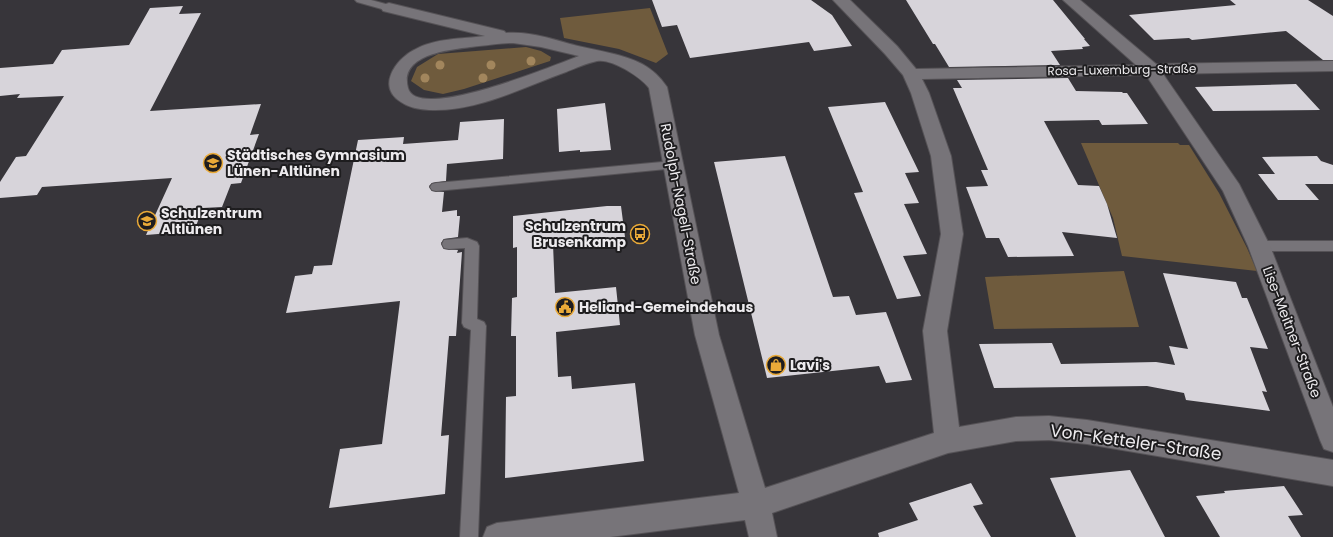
<svg xmlns="http://www.w3.org/2000/svg" width="1333" height="537" font-family="Poppins,sans-serif">
	<style>
		.green { fill: #6f5b3d }
		.building { fill: #d7d4da }
		.lines { fill: none; stroke-linecap: round; stroke-linejoin: round }
		.lane-casing { stroke: #555256; stroke-width: 2 }
		.street-casing { stroke: #555256; stroke-width: 2 }
		.lane { fill: #777479; fill-rule: evenodd }
		.street { fill: #777479; fill-rule: evenodd }
		.tree { fill: #a2865d }
		.labels { text-anchor: middle; stroke-width: 4; stroke-linejoin: round; paint-order: stroke }
		.far-street-label { font-size: 12px; fill: #edebee; stroke: #1e1d1f }
		.poi-label { font-size: 14px; font-weight: bold; fill: #edebee; stroke: #1e1d1f; text-anchor: start }
		.street-label { font-size: 14px; fill: #edebee; stroke: #1e1d1f }
		.near-street-label { font-size: 17px; fill: #edebee; stroke: #1e1d1f }
	</style>
	<rect width="100%" height="100%" fill="#37353a"/>
	<path class="green" d="M 650,8 L 668,54 L 656,63 L 619,49 L 564,38 L 560,18 Z
		M 526,47 L 541,51 L 551,57 L 550,61 L 464,89 L 443,94 L 424,90 L 411,81 L 417,67 L 438,54 Z
		M 1081,143 L 1178,143 L 1180,145 L 1189,145 L 1219,193 L 1247,248 L 1257,271 L 1122,256 L 1113,218 Z
		M 1124,271 L 1139,327 L 994,329 L 985,277 Z"/>
	<path class="building" d="M 652,0 L 811,0 L 832,15 L 852,46 L 814,51 L 809,42 L 690,58 L 677,25 L 662,27 Z
		M 906,0 L 1053,0 L 1085,39 L 1084,39 L 1090,46 L 1082,47 L 1083,49 L 1051,51 L 1060,65 L 949,67 L 935,44 L 933,44 Z
		M 1230,0 L 1308,0 L 1333,16 L 1333,60 L 1323,60 L 1286,31 L 1192,40 L 1189,38 L 1154,40 L 1129,15 L 1236,5 Z
		M 183,6 L 179,14 L 201,13 L 150,111 L 261,104 L 250,135 L 259,134 L 241,183 L 231,184 L 222,207 L 203,208 L 194,231 L 146,235 L 172,178 L 42,187 L 37,195 L 0,198 L 0,182 L 16,157 L 26,156 L 64,96 L 17,98 L 20,94 L 0,96 L 0,68 L 53,64 L 62,50 L 129,45 L 150,8 Z
		M 1068,78 L 1076,91 L 1122,92 L 1123,93 L 1127,93 L 1148,124 L 1102,125 L 1099,120 L 1044,121 L 1078,185 L 1099,186 L 1107,204 L 1117,238 L 1062,232 L 1074,256 L 1008,257 L 999,238 L 986,238 L 966,187 L 988,186 L 981,170 L 988,170 L 953,88 L 962,88 L 957,80 Z
		M 1296,84 L 1320,110 L 1213,111 L 1195,87 Z
		M 885,102 L 919,172 L 905,173 L 919,203 L 904,204 L 927,254 L 903,256 L 921,296 L 897,299 L 854,193 L 863,192 L 828,107 Z
		M 605,103 L 611,150 L 580,152 L 580,150 L 559,152 L 557,109 Z
		M 504,119 L 503,159 L 447,164 L 446,181 L 432,183 L 429,186 L 432,191 L 444,192 L 442,212 L 457,210 L 457,216 L 460,216 L 458,237 L 444,239 L 441,243 L 444,249 L 458,250 L 457,253 L 462,252 L 456,336 L 449,336 L 441,436 L 449,435 L 445,494 L 329,508 L 340,449 L 382,444 L 400,301 L 286,313 L 295,276 L 312,274 L 314,266 L 332,265 L 358,140 L 404,137 L 403,144 L 458,140 L 460,122 Z
		M 785,156 L 833,297 L 849,296 L 856,315 L 886,312 L 912,380 L 886,383 L 879,366 L 767,378 L 714,162 Z
		M 1317,156 L 1321,161 L 1333,165 L 1333,184 L 1305,184 L 1319,200 L 1278,200 L 1258,174 L 1275,174 L 1262,157 Z
		M 607,206 L 621,206 L 625,237 L 553,244 L 555,293 L 616,287 L 620,325 L 556,332 L 558,377 L 571,376 L 572,389 L 635,383 L 644,461 L 505,478 L 506,397 L 516,396 L 516,336 L 511,336 L 512,298 L 517,297 L 517,247 L 513,248 L 513,216 Z
		M 1163,273 L 1236,282 L 1242,298 L 1247,298 L 1268,349 L 1250,347 L 1267,392 L 1262,391 L 1270,411 L 1186,400 L 1184,393 L 1147,386 L 994,388 L 979,344 L 1052,343 L 1061,364 L 1156,362 L 1175,365 L 1169,346 L 1188,349 Z
		M 1130,470 L 1165,537 L 1076,537 L 1050,478 Z
		M 971,483 L 983,504 L 973,506 L 991,537 L 879,537 L 878,533 L 918,520 L 909,503 Z
		M 1284,486 L 1303,515 L 1288,516 L 1301,537 L 1220,537 L 1196,496 L 1225,493 L 1224,491 Z"/>
	<g class="lines">
		<g class="lane-casing">
			<path id="lane" d="M 355,0 L 371,0 L 393,6 L 394,8 L 389,11 L 357,2 Z
				M 673,161 L 677,162 L 679,165 L 677,168 L 436,191 L 432,190 L 430,187 L 432,184 L 436,183 Z
				M 467,238 L 477,242 L 479,246 L 477,319 L 484,322 L 486,326 L 478,537 L 460,537 L 471,330 L 464,327 L 462,323 L 465,248 L 449,249 L 444,248 L 442,244 L 444,240 Z
				M 1259,241 L 1333,241 L 1333,251 L 1259,251 L 1254,250 L 1252,246 L 1254,242 Z"/>
		</g>
		<g class="street-casing">
			<path id="street" d="M 833,0 L 850,0 L 897,46 L 916,69 L 1136,65 L 1063,0 L 1080,0 L 1156,64 L 1333,61 L 1333,71 L 1163,74 L 1239,184 L 1270,246 L 1333,407 L 1333,452 L 1324,449 L 1320,440 L 1248,246 L 1223,191 L 1146,75 L 922,79 L 929,93 L 951,156 L 963,234 L 947,331 L 959,427 L 1016,417 L 1049,416 L 1087,420 L 1333,460 L 1333,486 L 1087,444 L 1049,440 L 1016,441 L 948,453 L 772,513 L 777,537 L 749,537 L 745,520 L 610,537 L 483,537 L 487,527 L 497,523 L 739,493 L 695,335 L 649,88 C 641,77 611,58 597,61 C 587,63 576,68 566,72 C 524,87 479,111 433,110 C 423,110 409,108 401,102 C 376,87 396,59 414,50 C 435,38 461,39 485,36 L 383,11 L 381,8 L 383,5 L 389,3 L 504,31 L 506,33 C 530,31 555,40 578,46 C 599,51 623,54 642,64 C 653,70 660,77 667,87 L 719,335 L 765,488 L 934,433 L 923,331 L 941,234 L 931,156 L 911,93 L 903,75 L 885,54 ZM 513,43 L 541,47 L 579,56 C 557,64 417,123 408,88 C 398,52 457,49 479,46 C 490,45 502,43 513,43 Z"/>
		</g>
		<use href="#lane" class="lane"/>
		<use href="#street" class="street"/>
	</g>
	<g class="tree">
		<circle cx="531" cy="61" r="4.5"/>
		<circle cx="440" cy="65" r="4.5"/>
		<circle cx="491" cy="65" r="4.5"/>
		<circle cx="425" cy="78" r="4.5"/>
		<circle cx="483" cy="78" r="4.5"/>
	</g>
	<defs>
		<g id="school-ring" transform="scale(1)"><circle r="9.5" fill="#1e1d1f" stroke="#eaaa38" stroke-width="1.5"/><path d="M0-5L7-2L0 1L-7-2ZM-4 1L0 2.5L4 1V4Q0 6-4 4Z" fill="#eaaa38"/></g>
		<g id="bus-ring" transform="scale(1)"><circle r="9.5" fill="#1e1d1f" stroke="#eaaa38" stroke-width="1.5"/><path d="M-5-6H5V4H4V6H2V4H-2V6H-4V4H-5ZM-3.5-4V0h7V-4ZM-3.5 1.2v1.5H-2V1.2ZM2 1.2v1.5H3.5V1.2Z" fill="#eaaa38"/></g>
		<g id="civic-ring" transform="scale(1)"><circle r="9.5" fill="#1e1d1f" stroke="#eaaa38" stroke-width="1.5"/><path d="M-.6-6.5H3V-4.5H.6V-3L4-1V1h2V6H-6V1h2V-1L-.6-3ZM-1.2 2.5V6h2.4V2.5Z" fill="#eaaa38"/></g>
		<g id="shop-ring" transform="scale(1)"><circle r="9.5" fill="#1e1d1f" stroke="#eaaa38" stroke-width="1.5"/><path d="M-5-2.5h2.3a2.7 3.5 0 0 1 5.4 0H5L5.5 6h-11ZM-1.5-2.5h3a1.5 2.3 0 0 0-3 0Z" fill="#eaaa38"/></g>
	</defs>
	<g fill-rule="evenodd">
		<use href="#school-ring" x="213" y="163"/>
		<use href="#school-ring" x="147" y="221"/>
		<use href="#bus-ring" x="640" y="234"/>
		<use href="#civic-ring" x="565" y="307"/>
		<use href="#shop-ring" x="776" y="365"/>
	</g>
	<g class="labels">
		<g class="far-street-label">
			<text transform="translate(1122 70) rotate(-1)" y="4">Rosa-Luxemburg-Straße</text>
		</g>
		<g class="poi-label">
			<text x="227" y="160">Städtisches Gymnasium<tspan x="227" dy="16">Lünen-Altlünen</tspan></text>
			<text x="161" y="218">Schulzentrum<tspan x="161" dy="16">Altlünen</tspan></text>
			<text x="626" y="231" text-anchor="end">Schulzentrum<tspan x="626" dy="16">Brusenkamp</tspan></text>
			<text x="579" y="312">Heliand-Gemeindehaus</text>
			<text x="790" y="370">Lavi's</text>
		</g>
		<g class="street-label">
			<text transform="translate(681 204) rotate(79)" y="5">Rudolph-Nagell-Straße</text>
			<text transform="translate(1292 332) rotate(69)" y="5">Lise-Meitner-Straße</text>
		</g>
		<g class="near-street-label">
			<text transform="translate(1136 442) rotate(8)" y="6">Von-Ketteler-Straße</text>
		</g>
	</g>
</svg>
